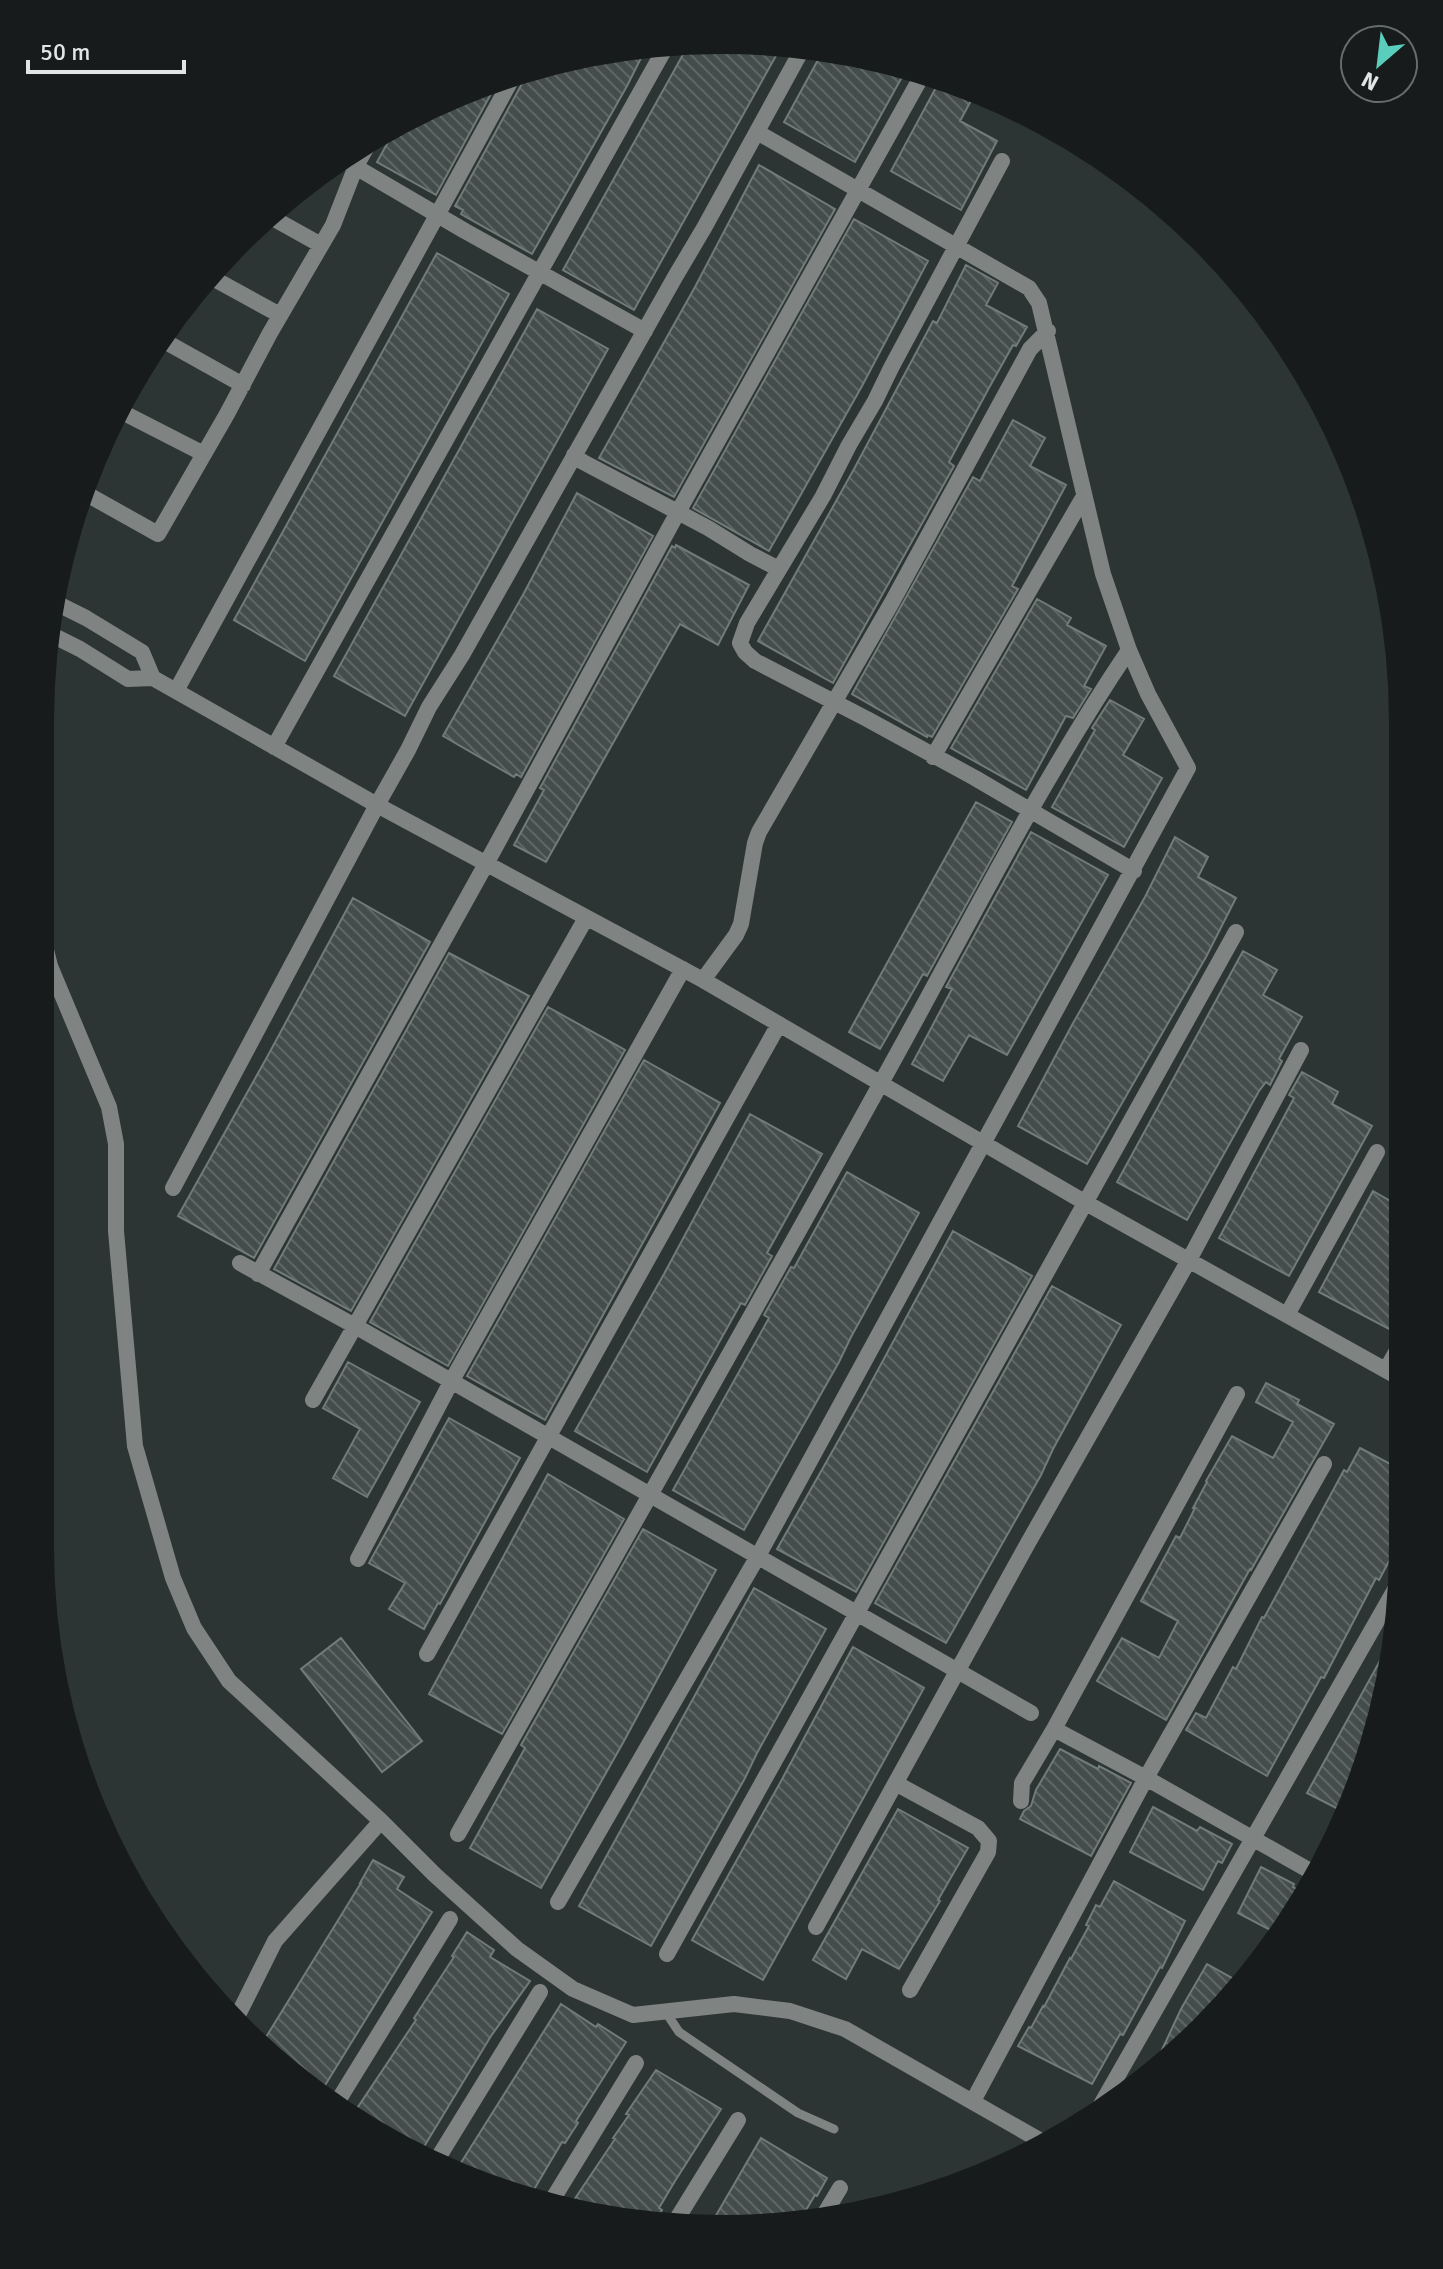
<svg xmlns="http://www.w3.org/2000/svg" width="1443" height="2269" font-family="Signika,sans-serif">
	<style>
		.building { fill: url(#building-back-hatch); stroke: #717b79; stroke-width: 2 }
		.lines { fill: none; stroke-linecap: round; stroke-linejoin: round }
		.service { stroke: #7f8382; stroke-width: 9 }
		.minor { stroke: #7f8382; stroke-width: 16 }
	</style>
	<defs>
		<pattern id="building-back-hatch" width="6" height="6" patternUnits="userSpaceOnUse" patternTransform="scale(2)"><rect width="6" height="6" fill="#444d4b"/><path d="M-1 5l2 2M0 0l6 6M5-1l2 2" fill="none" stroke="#5f6765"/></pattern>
	</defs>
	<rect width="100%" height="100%" fill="#2c3533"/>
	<path class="building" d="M 690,42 L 782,45 L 634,310 L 563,270 Z
		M 647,46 L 627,86 L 532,254 L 461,214 L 463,210 L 455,206 L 524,80 L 524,71 L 545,63 Z
		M 824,49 L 907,68 L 855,162 L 784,122 Z
		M 940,80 L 973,97 L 960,121 L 997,141 L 961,210 L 891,171 Z
		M 498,81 L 436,195 L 377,162 L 398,124 L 420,110 Z
		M 759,165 L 835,209 L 674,497 L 599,458 L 695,287 Z
		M 854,219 L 928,261 L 862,386 L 769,551 L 693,508 Z
		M 437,253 L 509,294 L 305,661 L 234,620 Z
		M 966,265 L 998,283 L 986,305 L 1027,327 L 1016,346 L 1013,345 L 990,386 L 949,462 L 954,466 L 833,683 L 758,641 L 854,469 L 933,321 L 937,323 Z
		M 537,309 L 608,349 L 405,716 L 334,676 Z
		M 1013,420 L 1045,438 L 1030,466 L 1066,485 L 1012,586 L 1018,589 L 932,737 L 928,735 L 927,737 L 852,694 L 973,477 L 980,481 Z
		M 577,493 L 653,536 L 521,777 L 516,774 L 514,777 L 443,736 L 524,593 Z
		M 676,545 L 749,585 L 718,645 L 680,624 L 546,862 L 514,845 L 544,790 L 540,788 L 672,546 L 675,548 Z
		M 1037,599 L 1071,618 L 1067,625 L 1106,646 L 1084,686 L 1091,689 L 1073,718 L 1066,716 L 1026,790 L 951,748 Z
		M 1110,700 L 1144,719 L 1123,755 L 1162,778 L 1124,847 L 1052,807 L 1095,730 L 1092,728 Z
		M 976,802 L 1012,822 L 927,976 L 923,974 L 880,1049 L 849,1032 Z
		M 1031,832 L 1108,875 L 1007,1055 L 969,1035 L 943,1081 L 912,1064 L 952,989 L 946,987 Z
		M 1175,837 L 1208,857 L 1198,877 L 1236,898 L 1206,957 L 1087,1164 L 1018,1126 L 1072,1025 L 1145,897 Z
		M 353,898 L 430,942 L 254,1258 L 178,1216 L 266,1059 Z
		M 1243,951 L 1277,970 L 1263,995 L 1302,1017 L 1279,1059 L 1282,1061 L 1270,1085 L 1266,1082 L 1259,1091 L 1187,1220 L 1117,1182 Z
		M 449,953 L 529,996 L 351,1311 L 274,1269 Z
		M 548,1007 L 625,1050 L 448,1366 L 370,1322 Z
		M 644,1060 L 720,1103 L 545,1420 L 467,1376 Z
		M 1302,1072 L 1338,1092 L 1332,1104 L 1372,1126 L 1289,1276 L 1219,1238 L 1294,1098 L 1289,1095 Z
		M 750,1114 L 822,1154 L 767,1253 L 772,1256 L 745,1305 L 741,1303 L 647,1472 L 575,1431 L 664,1274 Z
		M 847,1172 L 919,1213 L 851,1337 L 839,1362 L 744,1530 L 673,1490 L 769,1318 L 764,1315 L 791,1267 L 794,1268 Z
		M 1373,1191 L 1399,1206 L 1399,1312 L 1389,1329 L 1319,1292 Z
		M 953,1231 L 1032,1276 L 856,1592 L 777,1549 L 866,1392 Z
		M 1052,1286 L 1121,1325 L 1053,1449 L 1041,1475 L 946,1643 L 875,1603 Z
		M 348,1362 L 420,1402 L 367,1497 L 333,1478 L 360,1429 L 323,1408 Z
		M 1266,1383 L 1299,1400 L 1297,1404 L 1334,1424 L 1251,1570 L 1250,1569 L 1166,1720 L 1097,1681 L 1122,1638 L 1159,1658 L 1178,1621 L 1141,1601 L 1176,1536 L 1180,1538 L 1195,1508 L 1193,1508 L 1207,1482 L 1206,1481 L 1232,1436 L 1273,1458 L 1293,1422 L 1256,1402 Z
		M 449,1418 L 520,1458 L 440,1604 L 438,1603 L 424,1629 L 389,1609 L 405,1583 L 369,1563 Z
		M 1360,1448 L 1398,1468 L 1398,1544 L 1379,1580 L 1376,1578 L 1324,1678 L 1321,1677 L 1267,1776 L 1186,1730 L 1196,1713 L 1206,1718 L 1233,1667 L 1236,1669 L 1262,1617 L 1264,1618 L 1344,1470 L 1347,1472 Z
		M 548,1474 L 624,1519 L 502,1734 L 429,1694 Z
		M 643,1529 L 716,1570 L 624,1741 L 541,1888 L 470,1848 L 525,1748 L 521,1745 Z
		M 754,1588 L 826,1629 L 757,1753 L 745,1778 L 651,1946 L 579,1906 Z
		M 341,1638 L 422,1741 L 382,1772 L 301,1669 Z
		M 853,1647 L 924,1688 L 763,1980 L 692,1940 L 780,1783 Z
		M 1387,1648 L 1393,1651 L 1361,1772 L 1340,1810 L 1307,1793 Z
		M 1060,1749 L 1098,1769 L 1099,1766 L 1131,1783 L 1091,1856 L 1020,1819 L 1024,1811 L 1031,1806 L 1036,1790 Z
		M 1153,1807 L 1197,1831 L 1200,1827 L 1232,1844 L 1222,1863 L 1218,1861 L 1203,1890 L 1130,1852 Z
		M 898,1809 L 968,1848 L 938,1900 L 940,1901 L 899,1969 L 862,1949 L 846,1979 L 813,1960 Z
		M 373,1860 L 404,1877 L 397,1889 L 432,1912 L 319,2095 L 306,2088 L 263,2042 L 361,1883 L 360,1883 Z
		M 1261,1867 L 1294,1884 L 1293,1887 L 1300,1891 L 1274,1932 L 1238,1913 Z
		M 1114,1881 L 1185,1921 L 1162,1968 L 1160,1967 L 1123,2035 L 1120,2034 L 1092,2084 L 1018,2046 L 1029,2027 L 1031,2028 L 1043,2006 L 1044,2007 L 1070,1958 L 1071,1959 L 1089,1926 L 1086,1925 L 1096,1905 L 1100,1907 Z
		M 467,1932 L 494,1950 L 490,1957 L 530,1981 L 491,2036 L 422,2150 L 354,2113 L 416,2020 L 414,2018 L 454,1957 L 452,1956 Z
		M 1207,1964 L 1239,1982 L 1228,2002 L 1154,2067 L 1181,2009 Z
		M 561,2004 L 596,2027 L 598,2024 L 626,2042 L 576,2121 L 578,2123 L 565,2143 L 562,2142 L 529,2198 L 502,2193 L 457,2169 Z
		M 656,2070 L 721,2109 L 675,2181 L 659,2208 L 662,2210 L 653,2223 L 570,2206 L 615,2139 L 613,2138 L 629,2115 L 626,2114 Z
		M 761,2138 L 827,2178 L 817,2196 L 815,2195 L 803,2215 L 711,2224 Z"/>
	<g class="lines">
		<path class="service" d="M 665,2011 L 679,2032 L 798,2113 L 834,2129"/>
		<path class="minor" d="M 342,159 L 465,231 L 645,331
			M 1002,161 L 891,368 L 875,401 L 849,445 L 823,496 L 747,623 L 740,643 L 745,652 L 755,661 L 867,719 L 975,778 L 1134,871
			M 269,216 L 321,245
			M 207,275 L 280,315
			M 166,342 L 243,385
			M 122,412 L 204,454
			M 574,455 L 583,462 L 708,528 L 750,554 L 779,569
			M 83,492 L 158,534 L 227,414 L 270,333 L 333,225 L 356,166 L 370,141
			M 46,632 L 80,649 L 128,679 L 153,678 L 142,652 L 86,618 L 54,602
			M 153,678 L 377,805 L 703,980 L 1086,1203 L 1398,1377
			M 176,691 L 514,75
			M 274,747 L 668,43
			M 933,757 L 1084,496
			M 44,942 L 50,966 L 109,1107 L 116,1144 L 116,1231 L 135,1446 L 173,1578 L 194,1628 L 229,1681 L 381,1821 L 435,1875 L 517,1949 L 573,1989 L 633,2015 L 734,2004 L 790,2011 L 845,2029 L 1041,2141
			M 703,980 L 736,935 L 741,924 L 755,843 L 759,832 L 891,604 L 1030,349 L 1048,331
			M 173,1188 L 377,805 L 408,750 L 429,707 L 462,655 L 675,277 L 704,228 L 804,46
			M 240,1263 L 355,1326 L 1031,1713
			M 258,1274 L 486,864 L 678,512 L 924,72
			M 1287,1315 L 1377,1152
			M 1386,1370 L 1399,1347
			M 313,1400 L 586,918
			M 358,1559 L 451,1382 L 683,969
			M 427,1654 L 779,1024
			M 1054,1729 L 1146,1778 L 1312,1872
			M 897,1784 L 978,1828 L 989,1841 L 988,1852 L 910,1990
			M 1021,1801 L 1022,1783 L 1054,1729 L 1237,1394
			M 458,1834 C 599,1584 742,1335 881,1083 C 962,938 1036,788 1129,650
			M 558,1902 L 758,1556 L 1188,768 L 1148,694 L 1129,650 L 1103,574 L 1039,303 L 1029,288 L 757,132
			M 816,1927 L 1028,1543 L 1189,1260 L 1301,1050
			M 667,1954 L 1236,932
			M 238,2015 L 275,1941 L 381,1821
			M 973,2101 L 1146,1778 L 1324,1464
			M 336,2104 L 450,1919
			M 1094,2117 L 1397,1586
			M 438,2158 L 540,1992
			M 551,2202 L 636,2063
			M 825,2213 L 840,2188
			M 672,2227 L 738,2120"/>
	</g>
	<path d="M0 0H1443V2269H0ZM721 54H722A667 667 0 0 1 1389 721V1548A667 667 0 0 1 722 2215H721A667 667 0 0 1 54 1548V721A667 667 0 0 1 721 54Z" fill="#181b1b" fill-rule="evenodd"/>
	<g transform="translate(1379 64) rotate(208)"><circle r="38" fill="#181b1b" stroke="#686c6c" stroke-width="2"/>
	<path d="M0-6L14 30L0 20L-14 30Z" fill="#5acebd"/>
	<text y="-12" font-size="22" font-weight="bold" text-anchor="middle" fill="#e1e6e5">N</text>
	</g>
	<path d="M28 60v12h156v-12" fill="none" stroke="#e1e6e5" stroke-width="4"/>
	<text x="40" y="60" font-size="24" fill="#e1e6e5" stroke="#181b1b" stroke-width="6" paint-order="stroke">50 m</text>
</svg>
